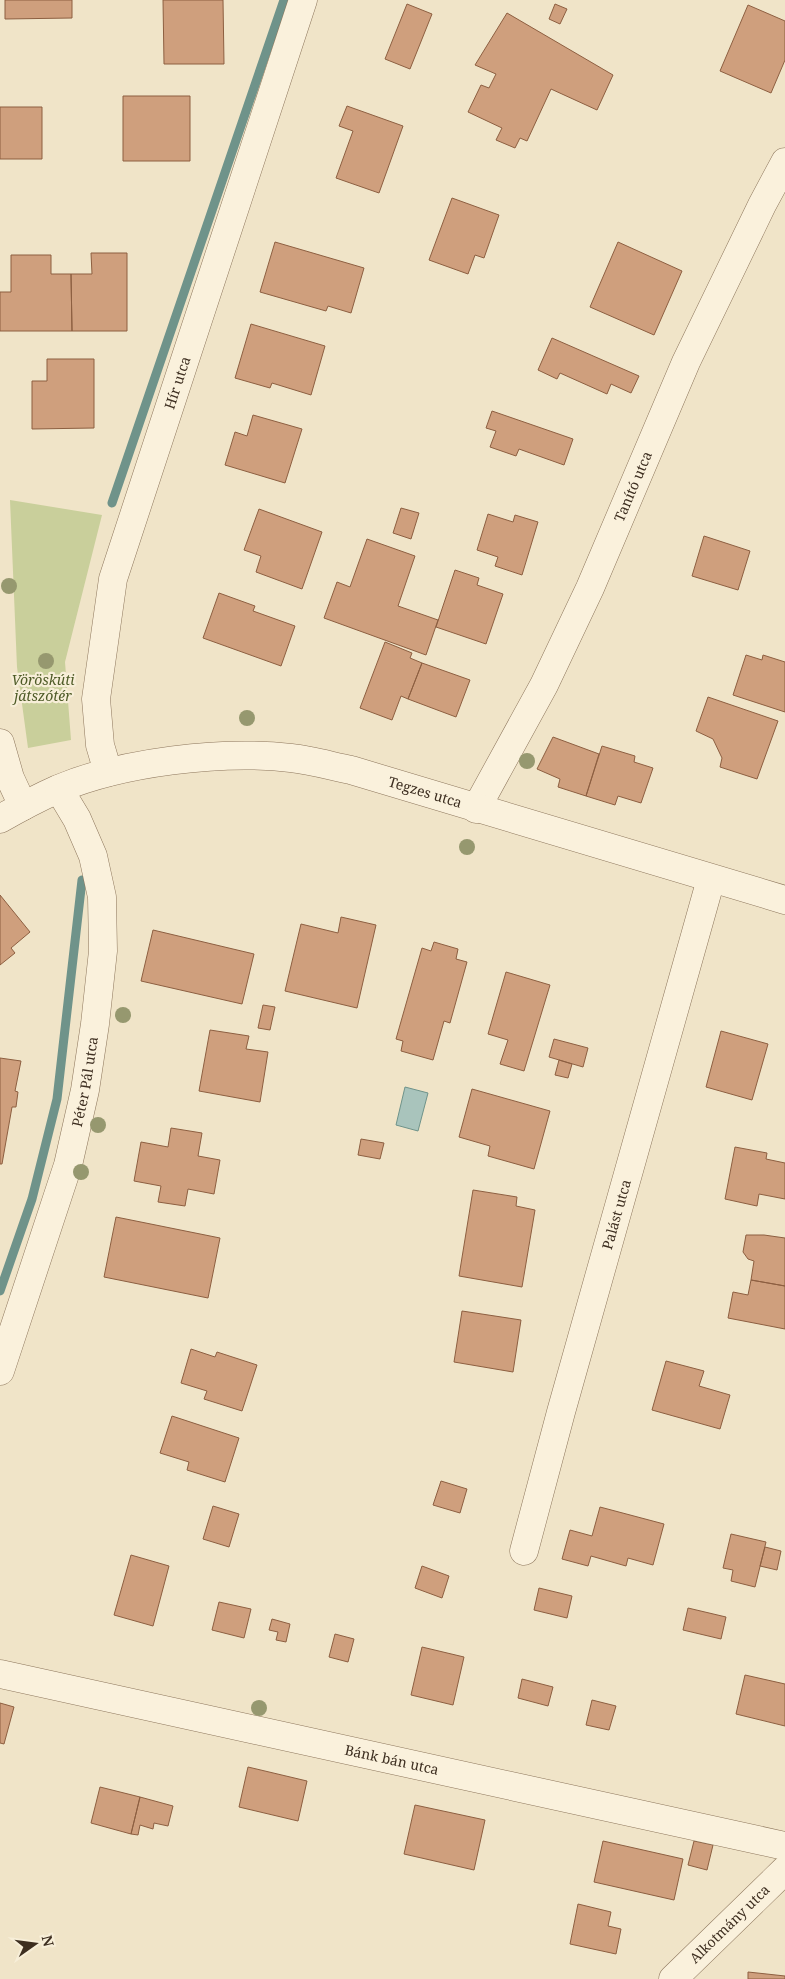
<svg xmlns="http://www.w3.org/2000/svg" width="785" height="1979" font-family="'Noto Serif',serif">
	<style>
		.green { fill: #c9cf9b }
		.water { fill: #a9c4bc; stroke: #6f938a }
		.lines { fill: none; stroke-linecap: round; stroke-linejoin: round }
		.stream { stroke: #6f938a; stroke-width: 9 }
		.building { fill: #cf9f7d; stroke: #8d5f41 }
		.minor-casing { stroke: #8d765c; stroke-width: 29 }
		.minor { stroke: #faf1dc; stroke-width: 28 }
		.tree { fill: #96986f }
		.labels { text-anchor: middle; stroke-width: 4.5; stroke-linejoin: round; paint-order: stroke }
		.street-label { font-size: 14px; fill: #3d2e20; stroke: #f7eed8 }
		.park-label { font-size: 14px; font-style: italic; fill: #4d5a26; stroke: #f7eed8 }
	</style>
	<rect width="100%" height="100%" fill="#f0e4c8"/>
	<path class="green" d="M 10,500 L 102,515 L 65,662 L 71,740 L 28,748 L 17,667 Z"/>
	<path class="water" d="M 405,1087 L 428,1093 L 418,1131 L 396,1125 Z"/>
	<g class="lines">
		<path class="stream" d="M 112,503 L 284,0
			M 0,1291 L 32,1199 L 57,1099 L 82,880"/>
	</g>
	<path class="building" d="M 5,0 L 72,0 L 72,18 L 5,19 Z
		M 163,0 L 223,0 L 224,64 L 164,64 Z
		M 407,4 L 432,14 L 410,69 L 385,59 Z
		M 555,4 L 567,9 L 560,24 L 549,19 Z
		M 748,5 L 785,21 L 785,60 L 771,93 L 720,71 Z
		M 507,13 L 613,75 L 597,110 L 551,89 L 527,141 L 520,138 L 515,148 L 496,140 L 502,128 L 468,112 L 481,85 L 489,88 L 496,74 L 475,65 Z
		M 123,96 L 190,96 L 190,161 L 123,161 Z
		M 347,106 L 403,126 L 379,193 L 336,178 L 353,131 L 339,126 Z
		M 0,107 L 42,107 L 42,159 L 0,159 Z
		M 452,198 L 499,215 L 484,258 L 475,255 L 468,274 L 429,260 Z
		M 275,242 L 364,268 L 351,313 L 328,306 L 326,311 L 260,292 Z
		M 618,242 L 682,271 L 654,335 L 590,307 Z
		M 91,253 L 127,253 L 127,331 L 72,331 L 71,274 L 92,274 Z
		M 11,255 L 51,255 L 51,274 L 71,274 L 72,331 L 0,331 L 0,292 L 11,292 Z
		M 251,324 L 325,346 L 311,395 L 272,383 L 270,388 L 235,378 Z
		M 552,338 L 639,376 L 631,393 L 611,384 L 607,394 L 560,373 L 557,379 L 538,370 Z
		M 47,359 L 94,359 L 94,428 L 32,429 L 32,381 L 47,381 Z
		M 492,411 L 573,439 L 564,465 L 519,449 L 516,456 L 490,447 L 496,431 L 486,428 Z
		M 253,415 L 302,429 L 285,483 L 225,465 L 235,432 L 247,436 Z
		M 401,508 L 419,513 L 411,539 L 393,533 Z
		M 259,509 L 322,532 L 302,589 L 256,572 L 261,556 L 244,550 Z
		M 488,514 L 513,522 L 515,515 L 538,522 L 522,575 L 495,566 L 498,557 L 477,550 Z
		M 704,536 L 750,551 L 738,590 L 692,576 Z
		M 367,539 L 415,556 L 398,606 L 438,620 L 426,655 L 324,618 L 337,582 L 350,587 Z
		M 455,570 L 479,578 L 477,585 L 503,594 L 486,644 L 436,627 Z
		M 219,593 L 255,606 L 253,611 L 295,626 L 281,666 L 203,638 Z
		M 385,642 L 412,653 L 410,658 L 422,663 L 408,699 L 401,696 L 392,720 L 360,708 Z
		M 746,655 L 762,660 L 763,655 L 785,662 L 785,712 L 733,695 Z
		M 422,663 L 470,680 L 456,717 L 408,699 Z
		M 708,697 L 778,721 L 757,779 L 720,767 L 722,758 L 713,739 L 696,731 Z
		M 553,737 L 599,754 L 586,796 L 558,787 L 560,779 L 537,769 Z
		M 602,746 L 635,756 L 634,762 L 653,768 L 641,803 L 618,796 L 615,805 L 586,796 Z
		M 0,895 L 30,932 L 11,948 L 15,953 L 0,965 Z
		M 341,917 L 376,925 L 357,1008 L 285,991 L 301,924 L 338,933 Z
		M 153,930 L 254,954 L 242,1004 L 141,981 Z
		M 434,942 L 458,949 L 456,959 L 467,962 L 450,1023 L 444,1021 L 433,1060 L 401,1051 L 403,1041 L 396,1039 L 422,948 L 431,951 Z
		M 506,972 L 550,985 L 524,1071 L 500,1064 L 508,1040 L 488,1034 Z
		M 263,1005 L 275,1007 L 270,1030 L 258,1028 Z
		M 210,1030 L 249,1036 L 246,1049 L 268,1052 L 260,1102 L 199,1091 Z
		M 721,1031 L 768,1044 L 752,1100 L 706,1087 Z
		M 554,1039 L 588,1048 L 583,1067 L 549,1057 Z
		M 0,1058 L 21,1061 L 15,1091 L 18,1092 L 16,1107 L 12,1107 L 2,1164 L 0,1164 Z
		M 559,1060 L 572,1064 L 568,1078 L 555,1075 Z
		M 472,1089 L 550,1111 L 534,1169 L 488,1156 L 490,1146 L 459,1137 Z
		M 171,1128 L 202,1133 L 198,1156 L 220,1160 L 214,1194 L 188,1189 L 185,1206 L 158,1202 L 161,1186 L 134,1181 L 141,1142 L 168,1147 Z
		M 361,1139 L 384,1143 L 380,1159 L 358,1155 Z
		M 735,1147 L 767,1153 L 766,1159 L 785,1163 L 785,1199 L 759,1194 L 757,1206 L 725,1199 Z
		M 473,1190 L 517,1197 L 516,1206 L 535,1210 L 522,1287 L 459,1276 Z
		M 116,1217 L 220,1238 L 208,1298 L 104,1277 Z
		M 746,1235 L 764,1235 L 785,1238 L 785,1286 L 751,1280 L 754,1261 L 748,1259 L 743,1252 Z
		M 751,1280 L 785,1286 L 785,1329 L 728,1318 L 733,1292 L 748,1295 Z
		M 462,1311 L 521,1320 L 513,1372 L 454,1362 Z
		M 191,1349 L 215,1357 L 217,1352 L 257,1365 L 242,1411 L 204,1399 L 207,1391 L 181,1383 Z
		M 666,1361 L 704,1371 L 699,1386 L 730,1395 L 720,1429 L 652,1410 Z
		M 172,1416 L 239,1438 L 225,1482 L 187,1470 L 189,1462 L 160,1453 Z
		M 441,1481 L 467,1489 L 460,1513 L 433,1505 Z
		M 213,1506 L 239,1514 L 229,1547 L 203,1539 Z
		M 600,1507 L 664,1524 L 653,1565 L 628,1558 L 626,1566 L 591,1556 L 588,1566 L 562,1559 L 570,1530 L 592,1536 Z
		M 731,1534 L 766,1542 L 755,1587 L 731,1581 L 733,1570 L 723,1568 Z
		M 765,1547 L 781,1551 L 777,1570 L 760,1566 Z
		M 131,1555 L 169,1566 L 153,1626 L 114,1615 Z
		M 422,1566 L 449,1576 L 442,1598 L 415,1588 Z
		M 539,1588 L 572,1596 L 567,1618 L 534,1610 Z
		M 219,1602 L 251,1609 L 244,1638 L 212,1630 Z
		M 688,1608 L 726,1617 L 721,1639 L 683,1630 Z
		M 272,1619 L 290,1624 L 286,1642 L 276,1640 L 278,1632 L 269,1630 Z
		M 335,1634 L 354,1639 L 348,1662 L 329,1657 Z
		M 422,1647 L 464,1657 L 453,1705 L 411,1695 Z
		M 745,1675 L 785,1684 L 785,1726 L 736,1714 Z
		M 522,1679 L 553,1687 L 548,1706 L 518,1698 Z
		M 592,1700 L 616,1706 L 609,1730 L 586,1725 Z
		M 0,1703 L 14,1707 L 4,1744 L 0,1743 Z
		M 248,1767 L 307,1781 L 298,1821 L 239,1807 Z
		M 100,1787 L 140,1797 L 131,1834 L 91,1823 Z
		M 140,1797 L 173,1806 L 168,1826 L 154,1823 L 153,1829 L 140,1825 L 138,1835 L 131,1834 Z
		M 415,1805 L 485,1820 L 474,1870 L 404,1854 Z
		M 603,1841 L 683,1859 L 674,1900 L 594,1882 Z
		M 694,1841 L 713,1845 L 707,1870 L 688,1865 Z
		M 578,1904 L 611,1912 L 608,1926 L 621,1929 L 616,1954 L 570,1944 Z
		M 748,1972 L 785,1976 L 785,1979 L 748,1979 Z"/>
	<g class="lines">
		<g class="minor-casing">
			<g id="minor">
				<path d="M 0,743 L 10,778 L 23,806"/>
				<path id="s1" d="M 108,772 L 100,745 L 96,699 L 113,579 L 303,0"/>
				<path id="s2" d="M 476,809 L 544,685 L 590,588 L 686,362 L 762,205 L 785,162"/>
				<path id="s3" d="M 0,819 C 19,808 38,798 58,789 C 122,762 222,750 291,758 C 311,760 331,766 351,770 L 785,900"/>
				<path id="s4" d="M 0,1371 L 68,1165 L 85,1090 L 95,1024 L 103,951 L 102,897 L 93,856 L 77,819 L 59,789"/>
				<path id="s5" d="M 524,1551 L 561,1412 L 711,879"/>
				<path id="s6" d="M 0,1674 L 785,1846"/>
				<path id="s7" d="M 673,1979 L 785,1870"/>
			</g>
		</g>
		<use href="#minor" class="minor"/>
	</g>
	<g class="tree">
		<circle cx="9" cy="586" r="8"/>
		<circle cx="46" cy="661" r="8"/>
		<circle cx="247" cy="718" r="8"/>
		<circle cx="527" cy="761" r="8"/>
		<circle cx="467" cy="847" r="8"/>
		<circle cx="123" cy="1015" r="8"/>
		<circle cx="98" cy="1125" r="8"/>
		<circle cx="81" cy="1172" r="8"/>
		<circle cx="259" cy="1708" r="8"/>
	</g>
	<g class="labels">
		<g class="street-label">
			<text dy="5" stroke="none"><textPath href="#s1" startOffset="402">Hír utca</textPath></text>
			<text dy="5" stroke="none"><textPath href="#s2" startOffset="359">Tanító utca</textPath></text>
			<text dy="5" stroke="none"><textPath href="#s3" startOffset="441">Tegzes utca</textPath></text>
			<text dy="5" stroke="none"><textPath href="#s4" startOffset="302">Péter Pál utca</textPath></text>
			<text dy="5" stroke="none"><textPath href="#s5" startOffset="349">Palást utca</textPath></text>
			<text dy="5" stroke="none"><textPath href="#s6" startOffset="401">Bánk bán utca</textPath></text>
			<text dy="5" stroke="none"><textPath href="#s7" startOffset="79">Alkotmány utca</textPath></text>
		</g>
		<g class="park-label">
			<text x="43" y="685">Vöröskúti<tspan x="43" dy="16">játszótér</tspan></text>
		</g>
	</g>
	<g transform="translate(35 1944) rotate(76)" stroke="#f7eed8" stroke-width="4" paint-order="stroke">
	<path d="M0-4L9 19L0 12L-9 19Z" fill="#3d2e20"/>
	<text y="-8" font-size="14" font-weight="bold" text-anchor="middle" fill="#3d2e20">N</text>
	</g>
</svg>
